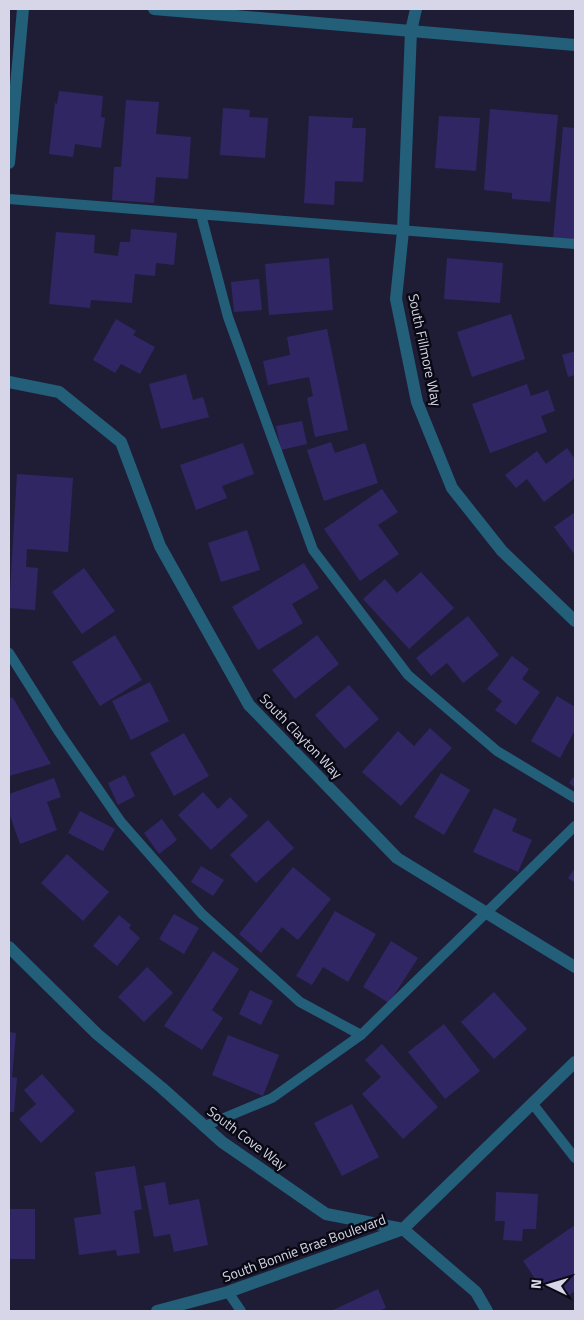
<svg xmlns="http://www.w3.org/2000/svg" width="584" height="1320" font-family="'Titillium Web',sans-serif">
	<style>
		.building { fill: #302664 }
		.lines { fill: none; stroke-linecap: round; stroke-linejoin: round }
		.service { stroke: #235f79; stroke-width: 10 }
		.minor { stroke: #235f79; stroke-width: 12 }
		.tertiary { stroke: #235f79; stroke-width: 12 }
		.labels { text-anchor: middle; stroke-width: 5; stroke-linejoin: round; paint-order: stroke }
		.street-label { font-size: 14px; fill: #d6d6e8; stroke: #090914 }
	</style>
	<rect width="100%" height="100%" fill="#1f1d36"/>
	<path class="building" d="M 59,91 L 103,96 L 101,117 L 105,118 L 101,148 L 75,144 L 73,157 L 49,154 L 55,103 L 57,104 Z
		M 126,100 L 159,102 L 156,134 L 191,137 L 188,179 L 156,177 L 154,203 L 112,200 L 114,167 L 121,167 Z
		M 223,108 L 250,110 L 249,117 L 268,118 L 265,158 L 220,155 Z
		M 490,109 L 558,115 L 550,202 L 512,199 L 512,193 L 484,190 Z
		M 309,116 L 353,118 L 352,128 L 366,128 L 363,182 L 335,181 L 334,205 L 304,203 Z
		M 439,116 L 480,118 L 476,171 L 435,168 Z
		M 563,127 L 575,128 L 575,241 L 553,239 Z
		M 131,229 L 177,233 L 174,265 L 156,263 L 155,276 L 135,274 L 132,303 L 91,300 L 90,308 L 49,304 L 56,232 L 95,235 L 94,253 L 118,256 L 120,242 L 130,242 Z
		M 329,258 L 333,310 L 269,315 L 265,264 Z
		M 447,258 L 503,263 L 500,303 L 444,299 Z
		M 259,279 L 262,310 L 234,312 L 231,282 Z
		M 511,314 L 525,359 L 472,377 L 457,332 Z
		M 116,319 L 136,331 L 133,335 L 155,347 L 140,374 L 121,364 L 115,373 L 93,360 Z
		M 327,329 L 348,430 L 315,437 L 307,398 L 313,396 L 309,377 L 268,385 L 263,361 L 290,355 L 287,337 Z
		M 575,351 L 575,375 L 568,377 L 562,355 Z
		M 186,374 L 193,400 L 203,397 L 209,417 L 161,429 L 149,384 Z
		M 527,384 L 531,396 L 548,390 L 555,411 L 541,416 L 547,432 L 490,453 L 472,404 Z
		M 302,421 L 307,444 L 281,450 L 276,426 Z
		M 331,442 L 335,453 L 365,443 L 378,483 L 324,501 L 307,450 Z
		M 243,443 L 254,474 L 222,486 L 227,498 L 196,510 L 180,465 Z
		M 567,448 L 575,459 L 575,478 L 544,502 L 527,479 L 516,488 L 505,475 L 537,451 L 546,464 Z
		M 17,474 L 73,478 L 68,552 L 27,549 L 26,567 L 38,568 L 35,610 L 9,608 Z
		M 382,489 L 398,512 L 378,525 L 399,554 L 360,581 L 324,529 Z
		M 575,512 L 575,555 L 554,527 Z
		M 247,530 L 260,570 L 221,582 L 208,543 Z
		M 304,563 L 319,588 L 292,604 L 303,623 L 258,650 L 232,607 Z
		M 84,568 L 115,611 L 82,634 L 52,592 Z
		M 421,572 L 454,608 L 409,649 L 363,599 L 385,579 L 397,593 Z
		M 468,616 L 499,655 L 463,683 L 447,663 L 431,676 L 416,658 Z
		M 115,635 L 142,680 L 100,706 L 72,662 Z
		M 317,635 L 339,664 L 295,699 L 272,670 Z
		M 512,656 L 529,669 L 522,679 L 540,692 L 516,725 L 495,710 L 502,701 L 487,689 Z
		M 150,682 L 169,721 L 131,740 L 112,701 Z
		M 349,685 L 379,719 L 345,749 L 315,715 Z
		M 557,696 L 575,707 L 575,730 L 560,758 L 531,741 Z
		M 9,697 L 13,698 L 51,764 L 9,776 Z
		M 430,728 L 452,748 L 401,806 L 362,772 L 398,731 L 414,746 Z
		M 184,733 L 209,776 L 174,796 L 150,753 Z
		M 441,773 L 470,790 L 444,835 L 414,817 Z
		M 125,775 L 135,796 L 118,805 L 108,783 Z
		M 575,775 L 575,788 L 569,783 Z
		M 54,778 L 61,797 L 47,802 L 57,830 L 20,844 L 9,813 L 9,794 Z
		M 203,792 L 218,809 L 230,797 L 248,816 L 211,850 L 178,815 Z
		M 494,808 L 517,819 L 512,831 L 532,840 L 518,872 L 473,852 Z
		M 80,811 L 115,829 L 103,851 L 68,833 Z
		M 162,819 L 177,840 L 159,854 L 144,833 Z
		M 268,820 L 294,848 L 256,883 L 230,855 Z
		M 67,854 L 109,892 L 83,921 L 41,883 Z
		M 201,866 L 224,880 L 213,896 L 191,882 Z
		M 293,867 L 331,899 L 298,940 L 282,927 L 261,953 L 239,934 Z
		M 575,868 L 575,883 L 568,878 Z
		M 335,911 L 376,934 L 348,982 L 323,967 L 312,985 L 296,976 Z
		M 174,914 L 199,928 L 184,954 L 159,939 Z
		M 119,915 L 131,925 L 129,928 L 140,938 L 117,966 L 93,946 Z
		M 391,941 L 418,958 L 389,1003 L 363,987 Z
		M 213,951 L 239,969 L 212,1010 L 223,1018 L 202,1050 L 164,1026 Z
		M 147,967 L 173,993 L 144,1022 L 118,997 Z
		M 250,990 L 273,1001 L 261,1025 L 239,1014 Z
		M 494,992 L 527,1029 L 494,1059 L 461,1022 Z
		M 444,1024 L 480,1071 L 445,1099 L 408,1052 Z
		M 9,1032 L 16,1033 L 12,1077 L 17,1078 L 14,1112 L 9,1112 Z
		M 228,1035 L 279,1055 L 263,1096 L 212,1075 Z
		M 382,1044 L 438,1107 L 403,1139 L 362,1094 L 381,1077 L 365,1060 Z
		M 42,1074 L 75,1111 L 41,1143 L 19,1119 L 36,1104 L 24,1090 Z
		M 352,1104 L 379,1157 L 342,1176 L 314,1123 Z
		M 135,1166 L 142,1209 L 134,1211 L 140,1253 L 117,1256 L 116,1250 L 79,1255 L 74,1218 L 101,1214 L 95,1172 Z
		M 165,1182 L 169,1205 L 199,1199 L 208,1245 L 174,1252 L 170,1234 L 154,1237 L 144,1186 Z
		M 496,1192 L 538,1194 L 536,1229 L 523,1229 L 522,1241 L 503,1240 L 505,1221 L 495,1221 Z
		M 9,1209 L 35,1209 L 35,1259 L 9,1259 Z
		M 575,1225 L 575,1291 L 568,1296 L 556,1280 L 542,1289 L 523,1261 Z
		M 378,1289 L 386,1308 L 379,1311 L 331,1311 Z"/>
	<g class="lines">
		<path class="service" d="M 9,199 L 575,244
			M 201,215 L 228,317 L 313,550 L 408,675 L 497,751 L 575,798
			M 9,653 L 59,732 L 121,822 L 202,914 L 300,1002 L 361,1035
			M 532,1103 L 575,1158
			M 205,1126 L 272,1098 L 361,1035 L 575,826
			M 228,1292 L 241,1311"/>
		<path class="minor" d="M 154,9 L 575,45
			M 416,9 L 411,31 L 403,231 L 396,299 L 417,402 L 452,488 L 502,551 L 575,621
			M 9,163 L 23,9
			M 9,382 L 59,392 L 121,442 L 160,546 L 249,705 L 397,858 L 575,967
			M 9,947 L 97,1034 L 162,1088 L 222,1142 L 326,1214 L 403,1229 L 476,1292 L 487,1311"/>
		<path class="tertiary" d="M 157,1311 L 228,1292 L 403,1229 L 575,1062"/>
	</g>
	<g class="labels">
		<g class="street-label">
			<text transform="translate(425 350) rotate(78)" y="5">South Fillmore Way</text>
			<text transform="translate(301 736) rotate(46)" y="5">South Clayton Way</text>
			<text transform="translate(247 1138) rotate(37)" y="5">South Cove Way</text>
			<text transform="translate(304 1248) rotate(-20)" y="5">South Bonnie Brae Boulevard</text>
		</g>
	</g>
	<rect width="584" height="1320" fill="none" stroke="#d6d6e8" stroke-width="20"/>
	<g transform="translate(549 1285) rotate(275)" stroke="#090914" stroke-width="4" paint-order="stroke">
	<path d="M0-4L9 19L0 12L-9 19Z" fill="#d6d6e8"/>
	<text y="-8" font-size="14" font-weight="bold" text-anchor="middle" fill="#d6d6e8">N</text>
	</g>
</svg>
